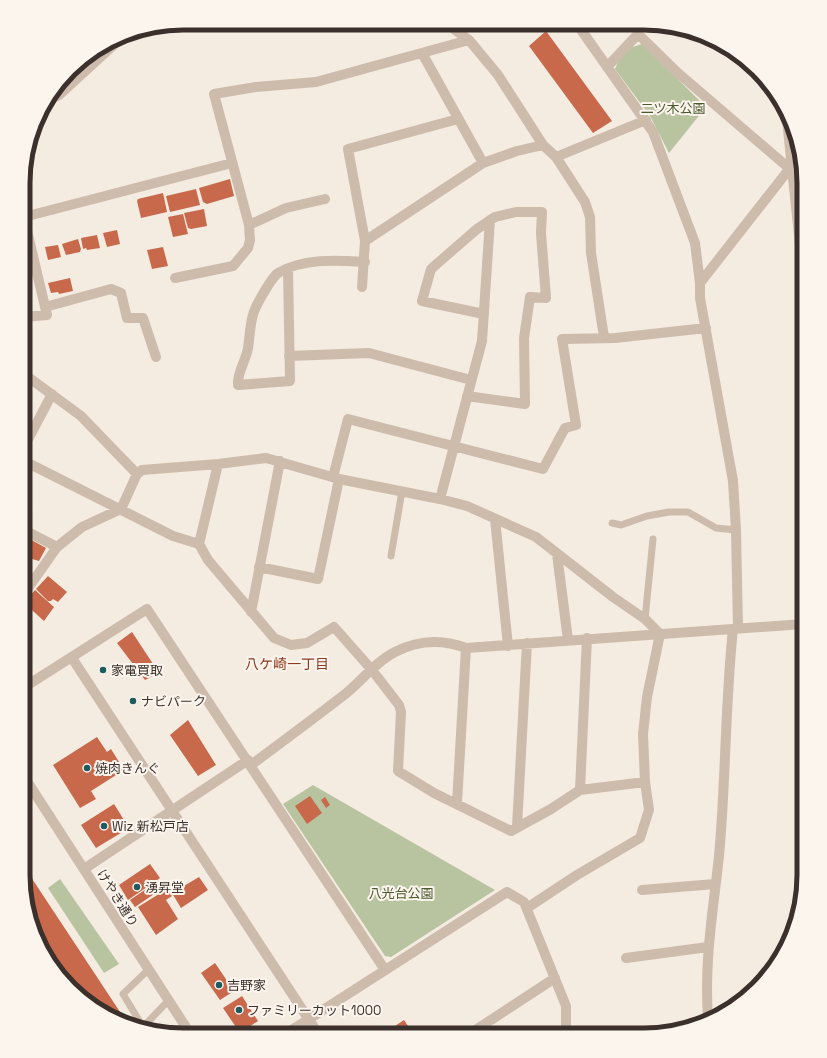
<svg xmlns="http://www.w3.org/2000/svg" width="827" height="1058" font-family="'Space Grotesk','Noto Sans JP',sans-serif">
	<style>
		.green { fill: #b8c4a0 }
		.building { fill: #c8694b }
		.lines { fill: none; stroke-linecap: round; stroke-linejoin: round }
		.service { stroke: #cdbbac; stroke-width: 7 }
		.minor { stroke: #cdbbac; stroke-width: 10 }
		.tertiary { stroke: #cdbbac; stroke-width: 10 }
		.poi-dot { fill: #1f5a5e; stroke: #fbf5ee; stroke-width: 1.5 }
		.labels { text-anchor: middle; stroke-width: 4; stroke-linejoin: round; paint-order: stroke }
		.park-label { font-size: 13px; fill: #4a5a2e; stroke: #fbf5ee }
		.poi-label { font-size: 13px; fill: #3b302b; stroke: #fbf5ee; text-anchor: start }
		.street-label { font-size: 13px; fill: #3b302b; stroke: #fbf5ee }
		.neighbourhood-label { font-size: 14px; fill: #8c3b22; stroke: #fbf5ee }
		.rim { fill: none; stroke: #3b302b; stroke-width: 5 }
	</style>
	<rect width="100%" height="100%" fill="#f4ebe1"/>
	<path class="green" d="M 642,44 L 706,107 L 669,153 L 650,116 L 615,69 L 623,50 Z
		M 313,785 L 495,890 L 391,957 L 385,956 L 283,804 Z
		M 60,879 L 119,964 L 104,973 L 48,888 Z"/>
	<path class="building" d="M 546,31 L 612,121 L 593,133 L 529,46 Z
		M 230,179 L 234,196 L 207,204 L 203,202 L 199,188 Z
		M 196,189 L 200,205 L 170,212 L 166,196 Z
		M 163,193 L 167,212 L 141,218 L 137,201 L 138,199 Z
		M 204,209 L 207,226 L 191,229 L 188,228 L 184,213 Z
		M 183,214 L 188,234 L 173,237 L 168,217 Z
		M 117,230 L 120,244 L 107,247 L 103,233 Z
		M 97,235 L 100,248 L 87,250 L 86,248 L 83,249 L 81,238 Z
		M 78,239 L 81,249 L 80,252 L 66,255 L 62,244 Z
		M 58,245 L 61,257 L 48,260 L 45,247 Z
		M 163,247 L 168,266 L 152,269 L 147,250 Z
		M 26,252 L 31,271 L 24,273 L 24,253 Z
		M 70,278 L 73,291 L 59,294 L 58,292 L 51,293 L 48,283 Z
		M 26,537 L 46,548 L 39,561 L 32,559 L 28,567 L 24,565 L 24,542 Z
		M 48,576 L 67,592 L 58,602 L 53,599 L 51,601 L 48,601 L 36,589 Z
		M 35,590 L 54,607 L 44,621 L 24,603 Z
		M 132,632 L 159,673 L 145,680 L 117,643 Z
		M 188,720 L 216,765 L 198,776 L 170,735 Z
		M 97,737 L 107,752 L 111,749 L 124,770 L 91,791 L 96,799 L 80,808 L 53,765 Z
		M 310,796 L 322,813 L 307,824 L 295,806 Z
		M 325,797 L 330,805 L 326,808 L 321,800 Z
		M 114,804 L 129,828 L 96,848 L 81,825 Z
		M 150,864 L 160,878 L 128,900 L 119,885 Z
		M 23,865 L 128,1024 L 94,1008 L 44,955 L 28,916 Z
		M 199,877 L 208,890 L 181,908 L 172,893 Z
		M 155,883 L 160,890 L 135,907 L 130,900 Z
		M 167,889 L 172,896 L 166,900 L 178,919 L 156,935 L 138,907 Z
		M 215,963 L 234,991 L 220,1000 L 201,973 Z
		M 242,996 L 258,1021 L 240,1033 L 223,1008 Z
		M 404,1020 L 414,1035 L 389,1035 L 389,1030 Z
		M 360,1029 L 366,1034 L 370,1032 L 372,1035 L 351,1035 Z"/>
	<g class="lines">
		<path class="service" d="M 612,523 L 621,525 L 647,516 L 669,512 L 688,512 L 716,528 L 736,530
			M 391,556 L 402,491
			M 645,619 L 653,539
			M 148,970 L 123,994 L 143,1027 L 168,1001"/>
		<path class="minor" d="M 447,24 L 469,40 L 498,75 L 543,145 L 556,157 L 585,202 L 590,217 L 591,253 L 604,337
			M 577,24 L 653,132 L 695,243 L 700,283 L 700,298 L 733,481 L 736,530 L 738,628
			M 636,24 L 638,34 L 678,73 L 790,169
			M 422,53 L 483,163
			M 607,67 L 638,34
			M 45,102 L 59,95 L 120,39
			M 556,157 L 646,120
			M 791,173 L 803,174
			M 24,217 L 232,163
			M 249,225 L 286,208 L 325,199
			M 365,241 L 483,163 L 517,151 L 543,145
			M 288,269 L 290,381 L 238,385 C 237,372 246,361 248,348 C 250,336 250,319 255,309 C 258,302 272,277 278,273 C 303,258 337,260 365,262
			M 175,278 L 233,266 L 248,248 L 250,240 L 249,225 L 214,94 L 256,87 L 316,82 L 469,40
			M 700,283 L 790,168
			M 362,287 L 365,241 L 348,149 L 458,119
			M 45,307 L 111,289 L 121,293 L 127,318 L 143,318 L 156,357
			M 24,317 L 47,315 L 24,218
			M 289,356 L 369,353 L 471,380
			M 24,374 L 81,416 L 137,474 L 142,470 L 218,464 L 266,458 L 339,479 L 440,499 L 467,506 L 536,537 L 613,597 L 645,619 L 660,634 L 647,697 L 643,734 L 645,782 L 649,810 L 640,838 L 577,875 L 527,908
			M 467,396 L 525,404 L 524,338 L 530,297 L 546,298 L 541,233 L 542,212 L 516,212 L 495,217 L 477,229 L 431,269 L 422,301 L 484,314
			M 24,447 L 52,394
			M 24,461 L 173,536 L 199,544 L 208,560 L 274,638 L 291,645 L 307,643 L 334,627 L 372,670 L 399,705 L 401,712 L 398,771 L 434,793 L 511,831 L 551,809 L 580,790 L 645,782
			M 333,477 L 348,419 L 543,469 L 565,428 L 576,425 L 562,339 L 615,338 L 706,328
			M 440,499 L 482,341 L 490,220
			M 495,519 L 508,646
			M 24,530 L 57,547
			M 199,544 L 218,464
			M 557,554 L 568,640
			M 259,567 L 318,579 L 339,479
			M 24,594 L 57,547 L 82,527 L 121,509 L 137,474
			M 251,612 L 280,461
			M 23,688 L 147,609 L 385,970
			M 251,765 C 282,742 313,719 344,695 C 361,682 375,662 395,652 C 418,640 442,639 466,648 L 804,624
			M 580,790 L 587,638
			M 457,803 L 466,648
			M 517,827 L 527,643
			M 84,869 L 248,760
			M 642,890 L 715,884
			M 626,958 L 708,947
			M 708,1018 C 704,961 713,912 719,856 C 726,780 725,704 733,629
			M 284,1035 L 507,892 L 524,902 L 566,1006 L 566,1035
			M 468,1035 L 555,978"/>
		<path class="tertiary" d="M 786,110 L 804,284
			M 72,658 L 319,1035
			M 23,775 L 191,1035"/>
	</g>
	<g class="poi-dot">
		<circle cx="103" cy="670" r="4"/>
		<circle cx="133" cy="701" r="4"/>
		<circle cx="87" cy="768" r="4"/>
		<circle cx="104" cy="826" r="4"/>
		<circle cx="137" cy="887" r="4"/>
		<circle cx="219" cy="985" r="4"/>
		<circle cx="239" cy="1010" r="4"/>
	</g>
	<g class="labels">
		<g class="park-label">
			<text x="673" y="113">二ツ木公園</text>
			<text x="401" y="898">八光台公園</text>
		</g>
		<g class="poi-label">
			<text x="111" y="675">家電買取</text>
			<text x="141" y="706">ナビパーク</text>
			<text x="95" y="773">焼肉きんぐ</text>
			<text x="112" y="831">Wiz 新松戸店</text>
			<text x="145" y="892">湧昇堂</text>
			<text x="227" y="990">吉野家</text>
			<text x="247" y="1015">ファミリーカット1000</text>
		</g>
		<g class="street-label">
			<text transform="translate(118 898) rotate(58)" y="5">けやき通り</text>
		</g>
		<g class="neighbourhood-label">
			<text x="287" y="669">八ケ崎一丁目</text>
		</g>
	</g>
	<path d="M0 0H827V1058H0ZM183 30H644A153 153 0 0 1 797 183V875A153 153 0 0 1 644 1028H183A153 153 0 0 1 30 875V183A153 153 0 0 1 183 30Z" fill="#fbf5ee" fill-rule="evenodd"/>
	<path class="rim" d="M183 30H644A153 153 0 0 1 797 183V875A153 153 0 0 1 644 1028H183A153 153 0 0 1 30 875V183A153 153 0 0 1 183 30Z"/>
</svg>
